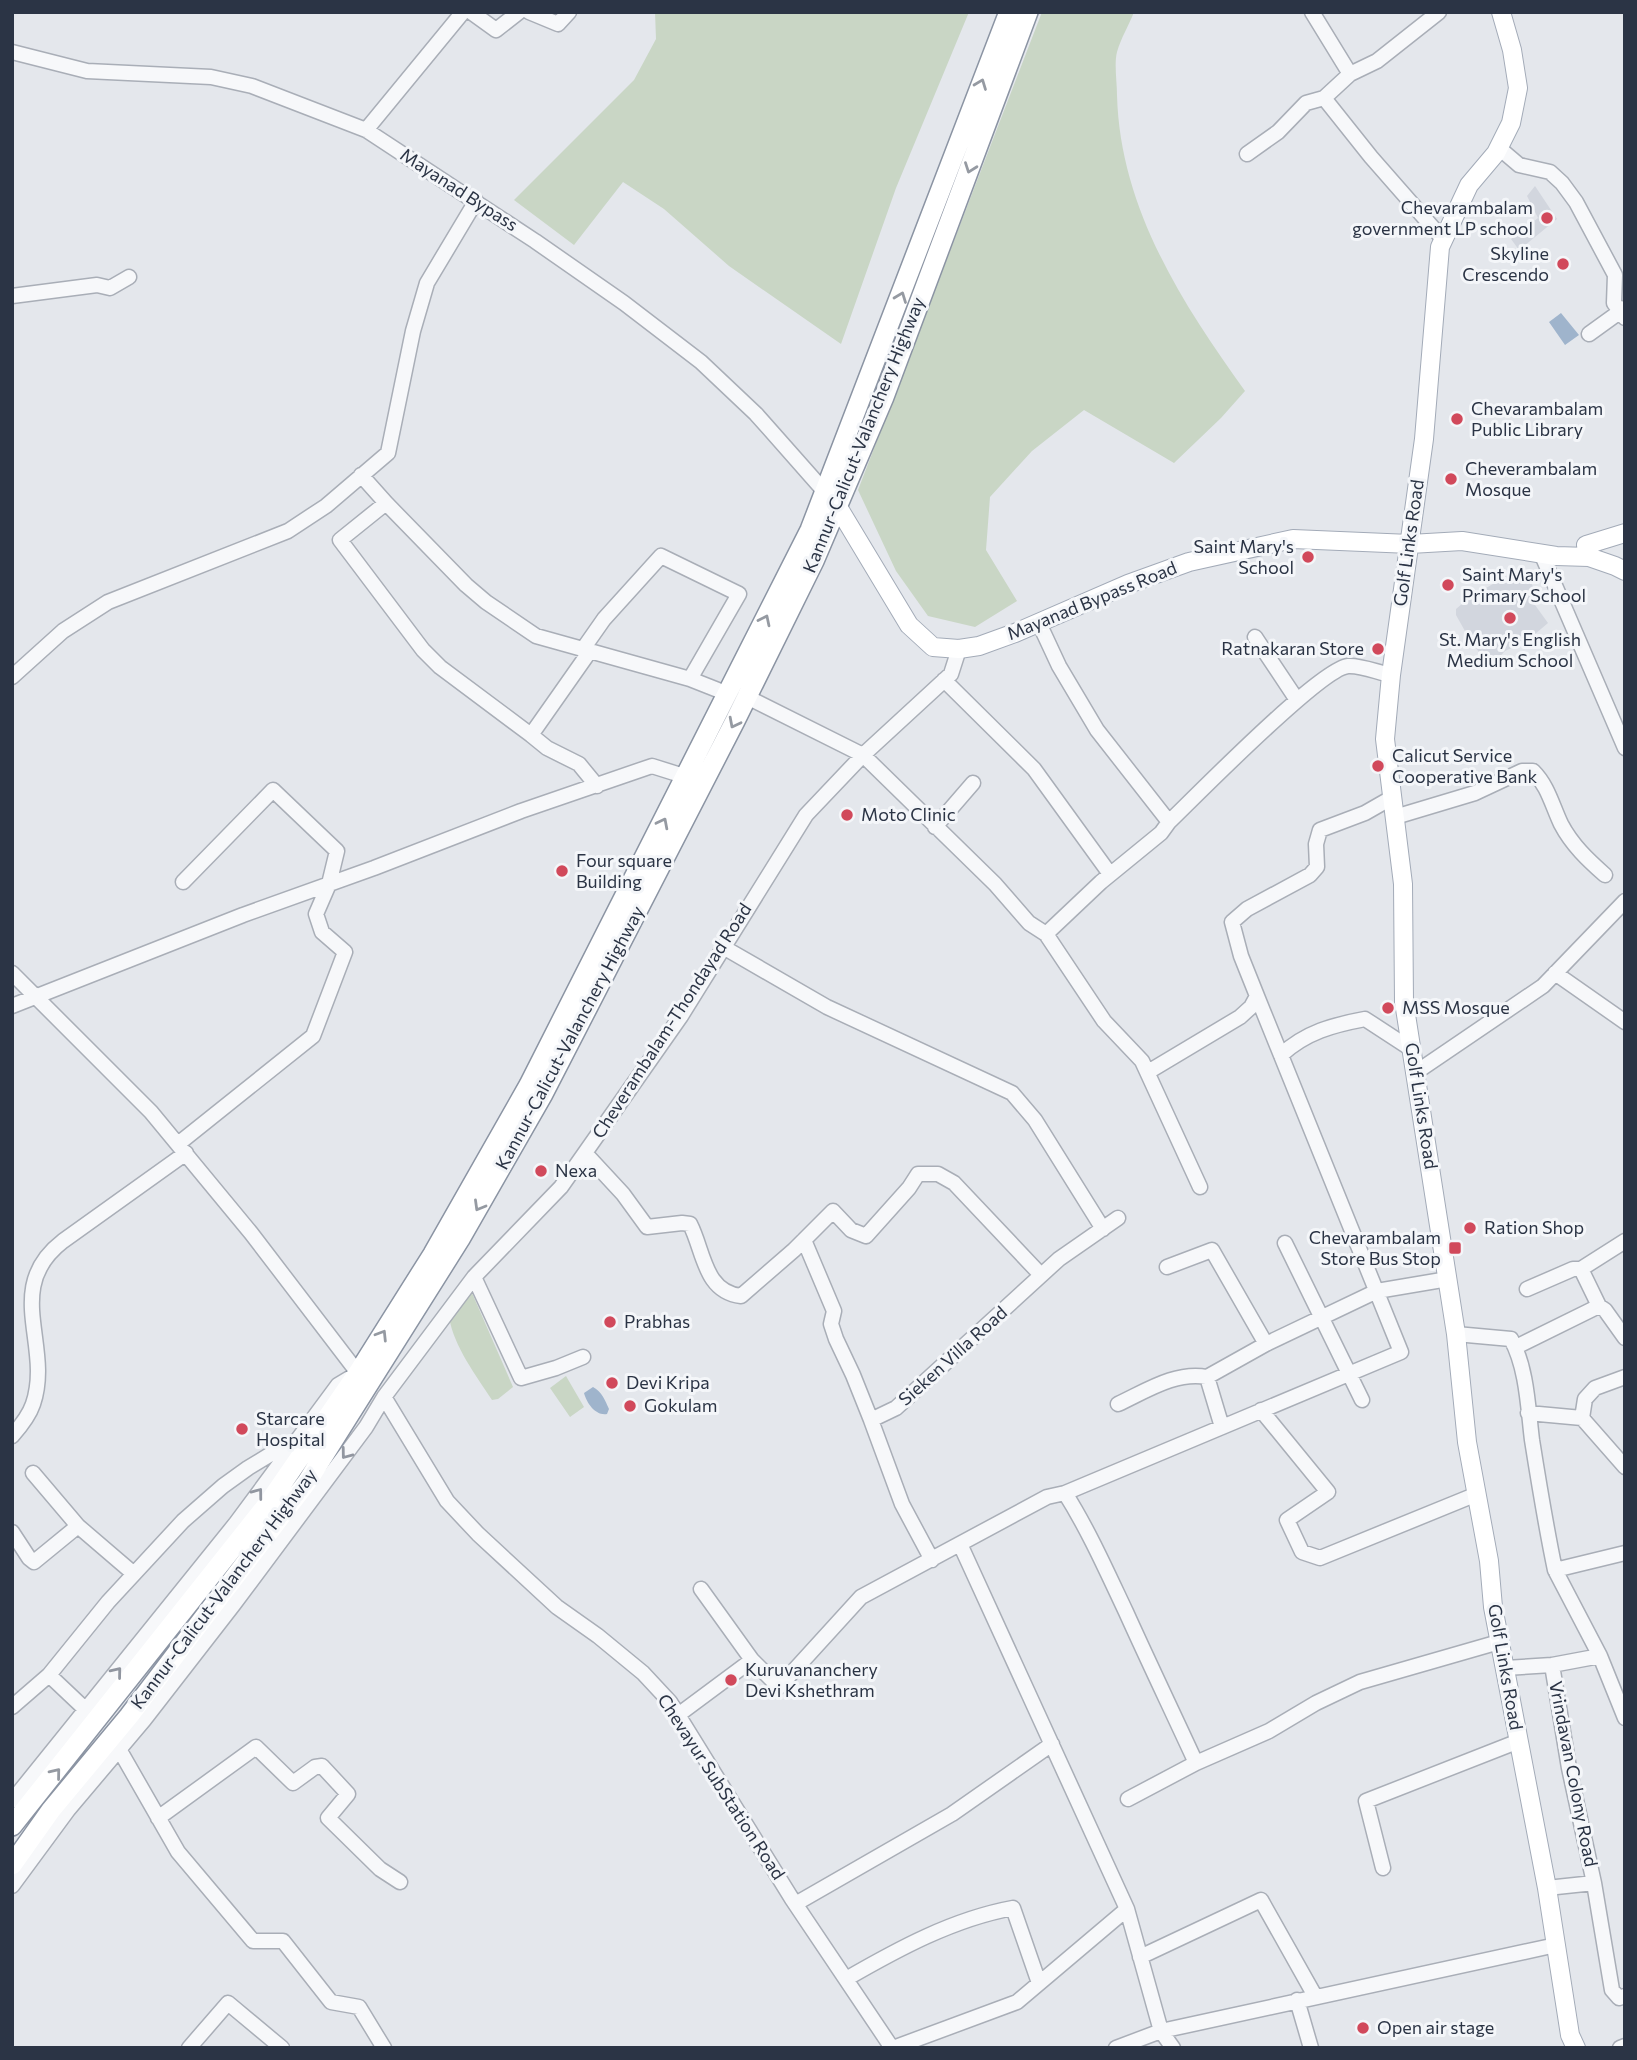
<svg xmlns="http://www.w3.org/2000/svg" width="1637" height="2060" font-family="Commissioner,sans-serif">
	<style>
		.built { fill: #d2d6de }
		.green { fill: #c9d6c5 }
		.water { fill: #9fb4cc }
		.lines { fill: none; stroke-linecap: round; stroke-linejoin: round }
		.minor-casing { stroke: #a9aeb7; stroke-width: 17 }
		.major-casing { stroke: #a3abb8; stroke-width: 20 }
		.highway-casing { stroke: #8b94a3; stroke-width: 22 }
		.minor { stroke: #f7f8fa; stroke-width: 14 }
		.major { stroke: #fff; stroke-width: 18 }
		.highway { stroke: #fff; stroke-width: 19 }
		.oneway { stroke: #959aa2 }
		.oneway2 { stroke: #9196a0 }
		.poi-dot { fill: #d1495b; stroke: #f4f6f9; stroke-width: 2.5 }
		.labels { text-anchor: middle; stroke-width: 6; stroke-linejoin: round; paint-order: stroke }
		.street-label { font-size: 18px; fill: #2b3445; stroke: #f4f6f9 }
		.poi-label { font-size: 18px; fill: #2b3445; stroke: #f4f6f9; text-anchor: start }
	</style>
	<rect width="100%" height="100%" fill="#e4e7ec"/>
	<path class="built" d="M 1535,186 L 1557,219 L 1519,250 L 1511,239 L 1538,218 L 1527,196 Z
		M 1515,571 L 1523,572 L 1529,579 L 1536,592 L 1535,605 L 1548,623 L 1528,640 L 1505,651 L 1493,664 L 1487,663 L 1470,640 L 1456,615 L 1456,609 L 1469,598 Z"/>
	<path class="green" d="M 655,12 L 969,12 L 896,188 L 841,344 L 729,266 L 664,209 L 623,182 L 574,245 L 514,200 L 634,80 L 656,39 Z
		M 1042,12 L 1134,12 C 1129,25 1121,38 1117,52 C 1114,64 1117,82 1117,95 C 1120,207 1181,302 1245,391 L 1221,418 L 1174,463 L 1084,410 L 1032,451 L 990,497 L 986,550 L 1017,601 L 975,627 L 928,616 L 896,571 L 858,490 Z
		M 472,1293 L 513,1387 L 498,1399 L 492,1400 C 476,1375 454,1347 449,1317 Z
		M 566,1376 L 584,1407 L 570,1417 L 550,1388 Z"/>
	<path class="water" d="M 1561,313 L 1579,335 L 1565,345 L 1549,322 Z
		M 593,1387 C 602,1392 605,1400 609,1409 L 607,1414 C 596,1416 587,1404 584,1393 Z"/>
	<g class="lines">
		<g class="minor-casing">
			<path id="minor" d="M 471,12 L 496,30 L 519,12
				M 529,12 L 558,24 L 569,12
				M 1312,12 L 1350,74
				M 12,52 L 87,71 L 211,77 L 252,86 L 366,130 L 535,241 L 624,303 L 701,362 L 756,414 L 825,492
				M 1324,98 L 1371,157 L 1442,238
				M 366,130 L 463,12
				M 1499,148 L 1519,165 L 1550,172 L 1562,183 L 1576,202 L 1615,275 L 1614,303 L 1625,318
				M 1247,154 L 1278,132 L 1306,103 L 1324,98 L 1350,74 L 1377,61 L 1439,12
				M 12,296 L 97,285 L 110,288 L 129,277
				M 1589,334 L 1625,308
				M 361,475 L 386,503
				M 1541,553 L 1625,748
				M 1039,623 L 1059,666 L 1097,730 L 1169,822
				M 1255,637 L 1297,700
				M 583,649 L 604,619 L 661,556 L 739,594 L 690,679
				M 590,651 L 531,735 L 440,667 L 423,650 L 340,540 L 386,503 L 466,585 L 486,602 L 536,636 L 690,679 L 728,694
				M 12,677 L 63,631 L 108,602 L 288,531 L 326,506 L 388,453 L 413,331 L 427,283 L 476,201
				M 944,680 L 1034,769 L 1110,874
				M 747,697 L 863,755 L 995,884 L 1029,923 L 1046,934 L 1104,1021 L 1142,1061 L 1200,1187
				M 531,735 L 547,748 L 579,764 L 597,786
				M 1395,817 L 1475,793 L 1522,771 L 1533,771 C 1548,786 1552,805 1561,824 C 1572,845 1588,860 1605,875
				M 935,827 L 973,783
				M 1046,934 L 1101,882 L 1161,833 L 1169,822 C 1196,796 1320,669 1348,666 C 1361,665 1379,673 1391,675
				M 723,947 L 827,1007 L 1012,1093 L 1035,1120 L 1103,1229
				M 12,973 L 151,1112 L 251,1233 L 358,1373 L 338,1385 L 236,1523 L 12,1801
				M 1555,973 L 1625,1022
				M 12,1006 L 243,915 L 374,868 L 521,811 L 652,766 L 687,777
				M 1281,1055 C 1306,1032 1333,1025 1365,1019 L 1411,1049
				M 1148,1072 L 1240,1017 L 1251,1007 L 1257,996 L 1241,956 L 1232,922 L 1247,909 L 1310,875 L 1317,867 L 1316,844 L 1320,830 L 1365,813 L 1393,797
				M 1415,1073 L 1543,986 L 1625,901
				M 178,1144 L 313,1036 L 345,952 L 322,932 L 316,914 L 329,884 L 337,851 L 273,790 L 183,882
				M 585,1153 L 623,1194 L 647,1227 L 682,1223 L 690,1224 C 704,1251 704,1292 741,1296 L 794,1250 L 833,1211 L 851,1230 L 866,1236 L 909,1188 L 918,1174 L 938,1174 L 954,1183 L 1041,1275
				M 804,1240 L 834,1311 L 831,1324 L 836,1339 L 853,1375 L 871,1420 L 896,1408 L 1059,1259 L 1118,1218
				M 1285,1243 L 1362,1400
				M 1167,1267 L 1212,1250 L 1266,1344
				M 1581,1269 L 1599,1306 L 1605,1310 L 1625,1338
				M 474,1277 L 521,1378 L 556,1368 L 583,1357
				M 1527,1289 L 1573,1269 L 1581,1269 L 1625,1241
				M 1456,1334 L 1511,1339 C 1527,1368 1528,1408 1532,1440 C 1539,1484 1546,1527 1555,1570
				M 1516,1347 L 1599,1306
				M 384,1397 L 447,1501 L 478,1534 L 557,1607 L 598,1636 L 643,1673 L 670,1702 L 792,1899 L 892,2048
				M 1118,1404 C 1146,1391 1176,1371 1207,1377
				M 1261,1410 L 1328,1492 L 1287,1520 L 1302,1552 L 1320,1558 L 1477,1494
				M 1528,1413 L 1582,1418 L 1625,1467
				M 1582,1418 L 1585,1399 L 1595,1388 L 1625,1377
				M 871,1420 L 902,1504 L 932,1560
				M 1222,1427 L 1207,1377 L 1266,1344 L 1377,1291 L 1448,1279
				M 12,1436 C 20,1427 29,1416 33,1404 C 53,1345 2,1288 63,1241 L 186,1153
				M 33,1473 L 78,1526 L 134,1574
				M 1065,1493 L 1401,1352 L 1257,996
				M 12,1532 L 29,1558 L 34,1562 L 78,1526
				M 960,1544 L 1127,1909 L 1161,2031 L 1173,2048
				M 701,1589 L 752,1660
				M 1600,1656 L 1625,1718
				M 1552,1665 L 1569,1768 L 1594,1883
				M 1505,1668 L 1552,1665 L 1600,1656 L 1555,1570 L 1625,1553
				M 49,1675 L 86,1710
				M 12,1707 L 49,1675 L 108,1602 L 183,1521 L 223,1486 L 248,1468 L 271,1454 L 293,1445
				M 678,1715 L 752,1660 L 779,1687 L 861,1597 L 1047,1497 L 1065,1493 C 1089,1531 1107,1572 1126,1612 C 1149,1663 1173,1713 1196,1763 L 1269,1731 L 1316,1703 L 1360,1682 L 1499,1642
				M 119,1749 L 178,1852 L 253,1941 L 283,1941 L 331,2002 L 359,2007 L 384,2048
				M 1128,1799 L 1196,1763
				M 158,1818 L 256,1747 L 293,1783 L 315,1767 L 322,1766 L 348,1794 L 328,1818 L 380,1869 L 400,1882
				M 1383,1868 L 1366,1801 L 1519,1741
				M 12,1886 L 68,1810 L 144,1720 L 234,1604 L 366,1427 L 384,1397 L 474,1277 L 561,1187 L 681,1016 L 806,815 L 863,755 L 951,674 L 959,649
				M 1547,1888 L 1594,1883 L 1612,1990 L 1619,1998 L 1625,1996
				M 797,1903 L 952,1814 L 1052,1744
				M 1140,1957 L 1261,1900 L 1315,1996
				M 846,1979 C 898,1949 953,1919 1013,1908 L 1039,1983
				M 1297,2000 L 1311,2048
				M 189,2048 L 228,2003 L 282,2048
				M 893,2048 L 1017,2002 L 1127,1909
				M 1116,2048 L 1161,2031 L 1556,1945
				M 1620,2048 L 1625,2046"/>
		</g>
		<g class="major-casing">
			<path id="major" d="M 1501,12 L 1512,50 L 1518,88 L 1511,123 L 1496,153 L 1469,185 L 1440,247 L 1424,439 L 1391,675 L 1385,739 L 1403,884 L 1404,1002 L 1456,1334 L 1467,1442 L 1489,1561 L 1493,1607 L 1547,1888 L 1570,2035 L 1576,2048
				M 838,507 L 909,625 L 933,647 L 959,649 L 979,646 L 1015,633 L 1128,584 L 1189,562 L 1293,539 L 1410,544 L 1462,541 L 1556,556 L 1589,557 L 1615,566 L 1625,571
				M 1586,545 L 1625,533"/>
		</g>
		<g class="highway-casing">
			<path id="highway" d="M 12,1826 L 270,1501 L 358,1373 L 433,1254 L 529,1085 L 810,530 L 1009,12
				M 12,1865 L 51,1810 L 129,1716 L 307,1482 L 460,1239 L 543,1094 L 735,721 L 814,561 L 884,397 L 1028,12"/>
		</g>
		<use href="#minor" class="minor"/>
		<use href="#major" class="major"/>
		<use href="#highway" class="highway"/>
	</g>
	<defs><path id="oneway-chevron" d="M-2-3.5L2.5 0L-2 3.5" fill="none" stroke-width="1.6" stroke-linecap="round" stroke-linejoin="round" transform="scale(1.75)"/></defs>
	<g class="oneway">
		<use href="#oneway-chevron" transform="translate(981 84) rotate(-69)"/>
		<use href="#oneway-chevron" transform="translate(970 168) rotate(110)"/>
		<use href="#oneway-chevron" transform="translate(901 297) rotate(-69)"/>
		<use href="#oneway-chevron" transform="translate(765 620) rotate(-64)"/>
		<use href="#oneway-chevron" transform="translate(734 723) rotate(117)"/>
		<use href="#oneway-chevron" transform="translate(663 823) rotate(-63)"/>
		<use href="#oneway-chevron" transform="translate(479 1206) rotate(120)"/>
		<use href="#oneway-chevron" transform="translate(382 1335) rotate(-58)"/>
		<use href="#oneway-chevron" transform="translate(56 1773) rotate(-51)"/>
	</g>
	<g class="oneway2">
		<use href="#oneway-chevron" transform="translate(346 1454) rotate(127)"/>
		<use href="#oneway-chevron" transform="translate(258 1493) rotate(-53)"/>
		<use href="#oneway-chevron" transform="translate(117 1672) rotate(-51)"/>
	</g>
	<g class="poi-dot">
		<circle cx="1547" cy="218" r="7"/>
		<circle cx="1563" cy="264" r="7"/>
		<circle cx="1457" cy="419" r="7"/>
		<circle cx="1451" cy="479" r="7"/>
		<circle cx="1308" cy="557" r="7"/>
		<circle cx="1448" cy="585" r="7"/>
		<circle cx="1510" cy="618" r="7"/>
		<circle cx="1378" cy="649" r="7"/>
		<circle cx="1378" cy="766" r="7"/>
		<circle cx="847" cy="815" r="7"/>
		<circle cx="562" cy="871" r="7"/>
		<circle cx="1388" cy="1008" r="7"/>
		<circle cx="541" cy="1171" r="7"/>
		<circle cx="1470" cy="1228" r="7"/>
		<rect x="1448" y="1241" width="14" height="14" rx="3.5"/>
		<circle cx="610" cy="1322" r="7"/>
		<circle cx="612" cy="1383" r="7"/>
		<circle cx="630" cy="1406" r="7"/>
		<circle cx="242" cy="1429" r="7"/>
		<circle cx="731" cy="1680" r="7"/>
		<circle cx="1363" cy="2028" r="7"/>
	</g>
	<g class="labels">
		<g class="street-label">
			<text transform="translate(459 190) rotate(33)" y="6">Mayanad Bypass</text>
			<text transform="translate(864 435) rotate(-68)" y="6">Kannur-Calicut-Valanchery Highway</text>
			<text transform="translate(1409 543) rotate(-82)" y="6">Golf Links Road</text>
			<text transform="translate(1092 601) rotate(-22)" y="6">Mayanad Bypass Road</text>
			<text transform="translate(672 1021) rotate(-57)" y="6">Cheverambalam-Thondayad Road</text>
			<text transform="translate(570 1038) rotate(-62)" y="6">Kannur-Calicut-Valanchery Highway</text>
			<text transform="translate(1421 1106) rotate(81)" y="6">Golf Links Road</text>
			<text transform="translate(953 1356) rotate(-42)" y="6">Sieken Villa Road</text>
			<text transform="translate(224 1589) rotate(-53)" y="6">Kannur-Calicut-Valanchery Highway</text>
			<text transform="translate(1505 1667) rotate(80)" y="6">Golf Links Road</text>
			<text transform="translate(1573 1774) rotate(79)" y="6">Vrindavan Colony Road</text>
			<text transform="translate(721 1787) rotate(57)" y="6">Chevayur SubStation Road</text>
		</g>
		<g class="poi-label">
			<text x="1533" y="214" text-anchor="end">Chevarambalam<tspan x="1533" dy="21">government LP school</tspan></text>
			<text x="1549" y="260" text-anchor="end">Skyline<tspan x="1549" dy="21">Crescendo</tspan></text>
			<text x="1471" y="415">Chevarambalam<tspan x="1471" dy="21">Public Library</tspan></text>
			<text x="1465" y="475">Cheverambalam<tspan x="1465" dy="21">Mosque</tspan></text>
			<text x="1294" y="553" text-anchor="end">Saint Mary's<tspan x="1294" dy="21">School</tspan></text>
			<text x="1462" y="581">Saint Mary's<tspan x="1462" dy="21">Primary School</tspan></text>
			<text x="1510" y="646" text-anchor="middle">St. Mary's English<tspan x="1510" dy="21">Medium School</tspan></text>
			<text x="1364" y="655" text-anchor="end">Ratnakaran Store</text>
			<text x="1392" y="762">Calicut Service<tspan x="1392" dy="21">Cooperative Bank</tspan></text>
			<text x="861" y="821">Moto Clinic</text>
			<text x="576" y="867">Four square<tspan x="576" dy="21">Building</tspan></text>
			<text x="1402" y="1014">MSS Mosque</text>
			<text x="555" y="1177">Nexa</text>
			<text x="1484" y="1234">Ration Shop</text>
			<text x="1441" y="1244" text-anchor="end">Chevarambalam<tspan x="1441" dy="21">Store Bus Stop</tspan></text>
			<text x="624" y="1328">Prabhas</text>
			<text x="626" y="1389">Devi Kripa</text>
			<text x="644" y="1412">Gokulam</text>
			<text x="256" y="1425">Starcare<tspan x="256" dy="21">Hospital</tspan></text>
			<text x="745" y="1676">Kuruvananchery<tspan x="745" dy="21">Devi Kshethram</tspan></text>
			<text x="1377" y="2034">Open air stage</text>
		</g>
	</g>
	<rect width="1637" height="2060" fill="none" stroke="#2b3445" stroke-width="28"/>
</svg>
